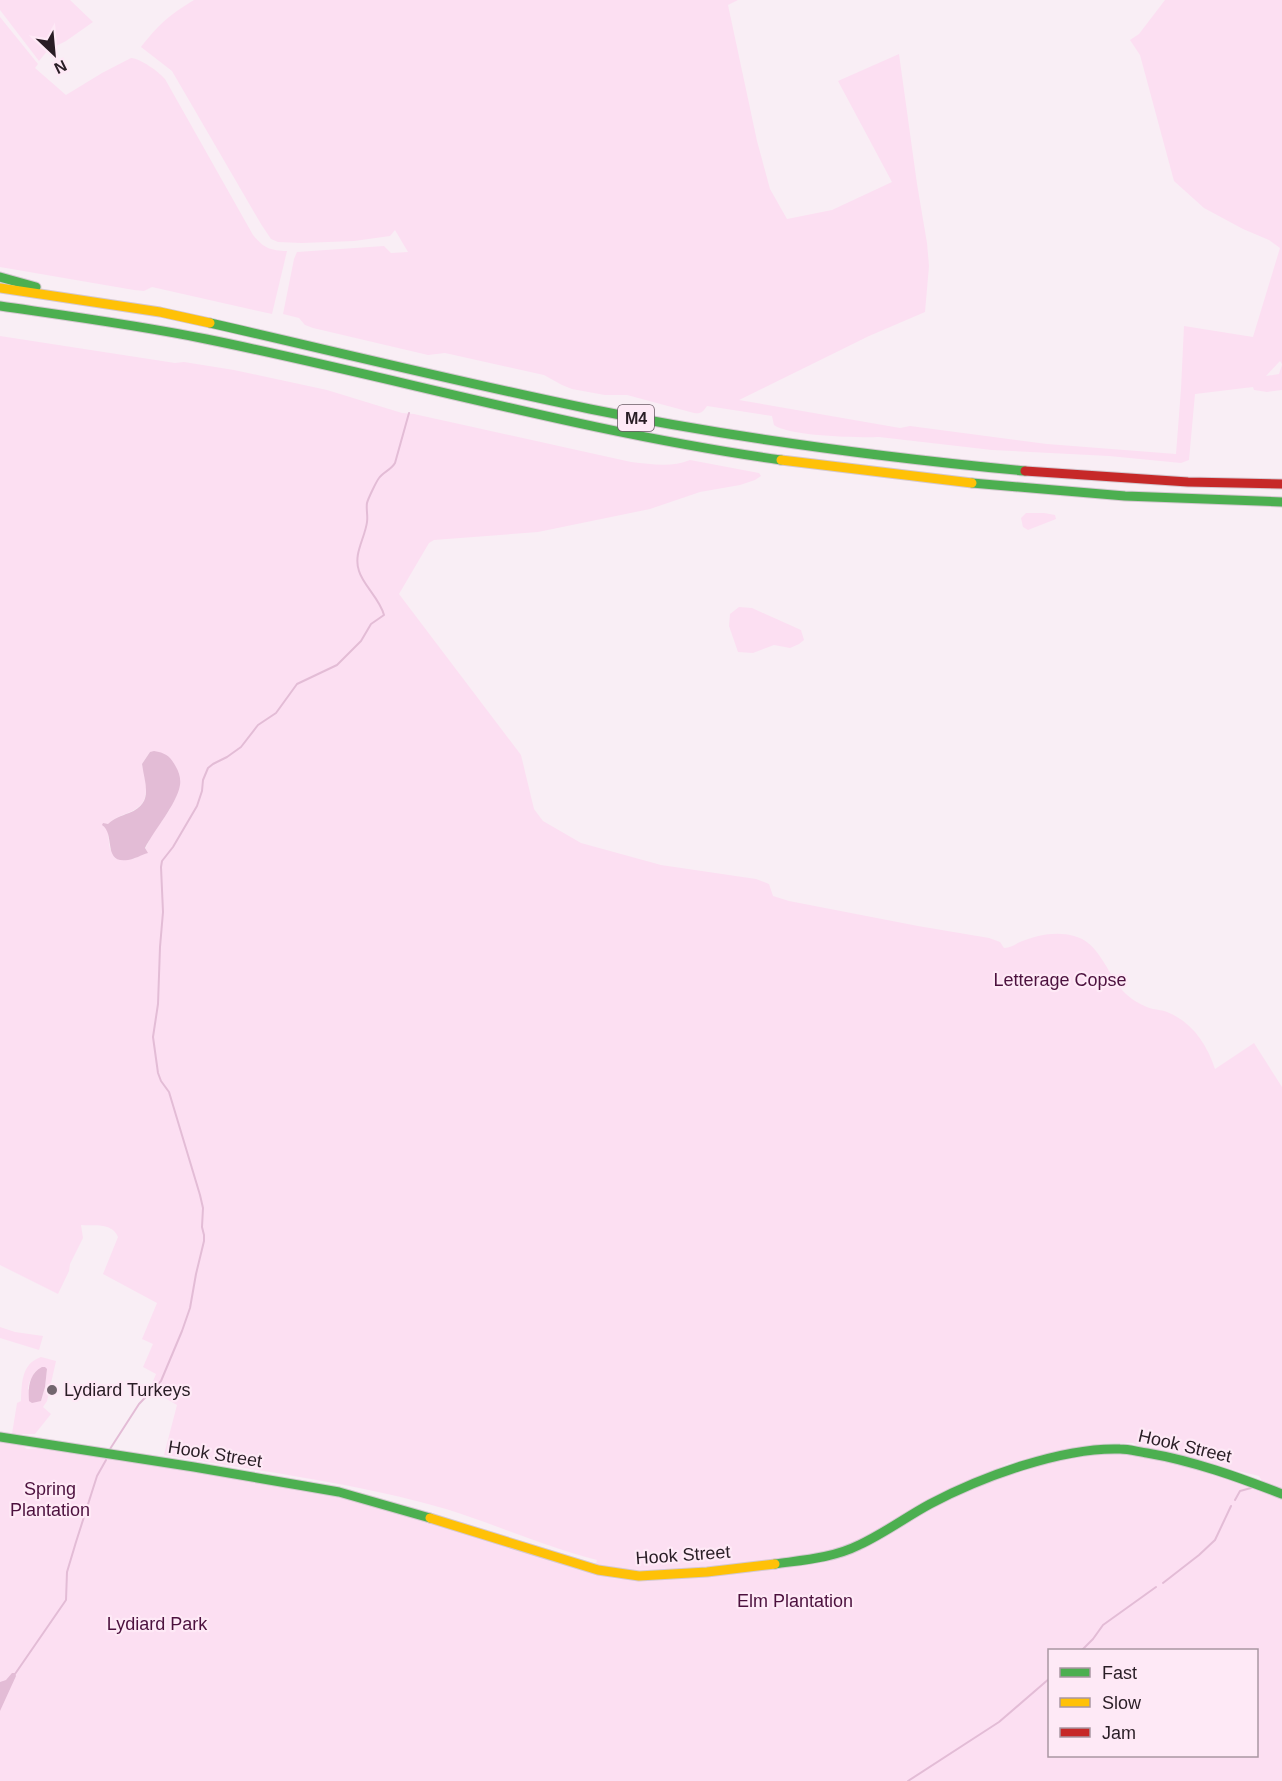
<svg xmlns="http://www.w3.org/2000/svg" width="1282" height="1781" font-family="Helvetica,sans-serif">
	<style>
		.green { fill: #fcdff2; fill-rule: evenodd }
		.water { fill: #e3bcd6 }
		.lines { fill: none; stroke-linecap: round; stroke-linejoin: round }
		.stream { stroke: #e3bcd6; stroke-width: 2 }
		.fast-casing { stroke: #d4c8d0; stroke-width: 11 }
		.slow-casing { stroke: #d4c8d0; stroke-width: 11 }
		.jam-casing { stroke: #d4c8d0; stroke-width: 11 }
		.fast { stroke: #4caf50; stroke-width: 9 }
		.slow { stroke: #ffc107; stroke-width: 9 }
		.jam { stroke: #c62828; stroke-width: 9 }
		.poi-dot { fill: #72666e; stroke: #fee9f6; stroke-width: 2 }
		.labels { text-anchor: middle; stroke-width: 4.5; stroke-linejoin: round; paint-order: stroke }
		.shield { fill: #fee9f6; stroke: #695a64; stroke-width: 1.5 }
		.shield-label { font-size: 16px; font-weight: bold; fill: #291d25 }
		.park-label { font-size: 18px; fill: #4c113e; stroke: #fee9f6 }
		.poi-label { font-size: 18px; fill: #291d25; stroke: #fee9f6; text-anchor: start }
		.street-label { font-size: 18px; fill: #291d25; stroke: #fee9f6 }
	</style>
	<rect width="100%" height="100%" fill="#f9eef5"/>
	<path class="green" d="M 0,0 L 70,0 L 93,22 L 66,41 L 48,50 L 39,61 L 0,10 Z
		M 194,0 L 738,0 L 728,5 L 757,141 L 770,189 L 787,219 L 832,210 L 892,182 L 838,81 L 899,54 L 917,184 L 927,243 L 929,266 L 925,312 L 869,336 L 739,400 L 900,428 L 910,426 L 1047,444 L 1176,454 L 1181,389 L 1184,326 L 1253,337 L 1280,248 L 1269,240 L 1243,229 L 1204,208 L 1174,181 L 1140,55 L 1130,40 L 1139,34 L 1165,0 L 1282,0 L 1282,364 L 1280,361 L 1266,376 L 1279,374 L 1282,365 L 1282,390 L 1267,392 L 1254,390 L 1253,387 L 1195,394 L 1189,460 L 1181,463 L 1109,456 L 992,450 L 879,437 C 859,438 788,436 774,425 L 772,416 L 707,406 C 703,412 701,414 694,413 L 627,395 L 605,395 L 572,389 L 562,385 L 544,375 L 445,353 L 428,355 L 313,328 L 305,325 L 299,318 L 283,314 L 294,259 L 297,252 L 384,246 L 391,253 L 408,252 L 395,230 L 390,236 L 354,241 L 302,243 L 278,242 L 271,239 L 261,224 L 172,71 L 141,47 C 159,24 169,15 194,0 Z
		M 0,17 L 38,64 L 35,68 L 66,95 L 102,73 L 131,58 C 141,59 158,71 165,79 L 253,235 C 265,249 270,250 287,251 L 272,314 L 152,287 L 144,291 L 134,290 L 0,267 Z
		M 0,336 L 175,363 L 184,362 L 234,370 L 327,390 L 402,413 L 414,414 L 631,462 C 651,464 671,468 690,460 L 759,473 L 761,476 L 755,480 L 740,485 L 700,492 L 650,509 L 538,532 L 434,540 L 429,543 L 399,594 L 521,755 L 534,809 L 543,821 L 581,843 L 661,865 L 756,879 L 769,884 L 773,896 L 789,901 L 918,926 L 989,938 L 1000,942 L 1004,948 C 1010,948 1014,945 1020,942 C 1037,935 1057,931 1074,936 C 1099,942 1107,973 1122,990 C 1130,999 1142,1006 1153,1009 C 1158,1010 1162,1010 1167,1012 C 1192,1022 1207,1044 1215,1069 L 1254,1043 L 1282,1087 L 1282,1491 C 1273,1488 1263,1485 1259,1476 L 1142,1448 L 1133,1443 L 1106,1443 L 1009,1463 L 955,1488 L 855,1545 L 832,1553 L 675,1574 L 617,1571 L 596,1564 L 597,1560 C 546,1547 497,1525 446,1509 C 354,1482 258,1471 164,1455 L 177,1405 L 158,1394 L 151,1386 L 156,1374 L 143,1367 L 153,1344 L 142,1339 L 157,1303 L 103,1274 L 118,1237 C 112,1222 94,1226 81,1225 L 83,1238 L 70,1264 L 69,1271 L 58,1294 L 0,1265 ZM 150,752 L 170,809 L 151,836 L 143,854 L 133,859 L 110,849 C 109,843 108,836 108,830 C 108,812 140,817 145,797 C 148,787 144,774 142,764 Z
		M 1026,513 L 1044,513 L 1055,515 L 1056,519 L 1028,530 L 1023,527 L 1021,518 Z
		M 739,607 L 752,608 L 801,630 L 804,640 L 799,644 L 790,648 L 774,645 L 753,653 L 738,652 L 729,626 L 730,614 Z
		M 0,1327 L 15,1332 L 43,1336 L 39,1350 L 0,1338 Z
		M 41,1357 L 56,1361 L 47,1401 L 43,1407 L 51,1414 L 35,1434 L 12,1434 L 17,1403 L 21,1401 C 22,1383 21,1364 41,1357 ZM 47,1369 L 45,1387 L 41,1401 L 28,1389 L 29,1383 L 35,1372 Z
		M 0,1441 L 20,1444 L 27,1449 L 40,1448 L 285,1485 L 388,1507 L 579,1570 L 617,1579 L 636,1579 L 827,1558 L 974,1484 L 1052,1459 L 1112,1451 L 1154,1457 L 1223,1475 L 1261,1491 L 1282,1497 L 1282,1781 L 0,1781 ZM 1050,1650 L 1256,1650 L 1256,1756 L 1050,1756 Z"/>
	<path class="water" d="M 154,751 C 166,753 170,756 176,767 C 179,772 181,779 180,785 C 177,804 154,830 145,848 L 148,853 C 141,855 135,859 128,860 C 102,864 116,834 102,825 L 103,823 L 108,824 C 114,818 121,816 129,813 C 154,803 145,785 142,764 L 150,752 Z
		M 42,1367 L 45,1367 L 47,1369 L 45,1387 L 41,1401 L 32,1403 L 29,1401 C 28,1387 29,1374 42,1367 Z
		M 12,1673 L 15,1673 L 16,1676 L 0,1711 L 0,1682 L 6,1680 Z"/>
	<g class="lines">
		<path class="stream" d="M 110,1449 L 139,1404 L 161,1381 L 182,1331 L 190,1308 L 196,1274 L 204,1241 L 204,1235 L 202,1227 L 203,1208 L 200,1195 L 169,1092 L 161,1081 L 158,1073 L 153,1037 L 158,1004 L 160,947 L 163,912 L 161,867 L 162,861 L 173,847 L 197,806 L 202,791 L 203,780 L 208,768 L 213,764 L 227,757 L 241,747 L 258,725 L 276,713 L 297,684 L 337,665 L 361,641 L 371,624 L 384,615 C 380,599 363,585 359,571 C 353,554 365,538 367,522 C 368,516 366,509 367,503 C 368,499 376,482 379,478 C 383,472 391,470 395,463 L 409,413
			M 1235,1500 L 1240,1491 L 1251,1488
			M 1163,1583 L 1199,1555 L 1215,1540 L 1231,1506
			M 1082,1650 L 1093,1639 L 1103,1625 L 1156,1587
			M 15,1674 L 66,1600 L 67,1572 L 76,1542 L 97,1476 L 106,1460
			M 908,1781 L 999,1722 L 1050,1678"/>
		<g class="fast-casing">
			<path id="fast" d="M 0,277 L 36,287
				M 0,306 C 69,316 138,325 206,339 C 398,378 587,433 781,460
				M 210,323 C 337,352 463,383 590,409 C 733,438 879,457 1025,471
				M 972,483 L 1125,496 L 1282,502
				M 0,1437 L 194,1467 L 339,1492 L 430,1518
				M 775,1564 C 803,1560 833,1558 859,1545 C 883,1534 906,1517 930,1504 C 981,1477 1062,1447 1120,1449 C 1129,1449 1139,1452 1147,1453 C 1194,1461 1238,1477 1282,1494"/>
		</g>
		<g class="slow-casing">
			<path id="slow" d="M 0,288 L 160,312 L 210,323
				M 781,460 L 972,483
				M 430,1518 L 598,1570 L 639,1576 L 707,1572 L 775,1564"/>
		</g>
		<g class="jam-casing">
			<path id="jam" d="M 1025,471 L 1188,482 L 1282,484"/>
		</g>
		<use href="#fast" class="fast"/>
		<use href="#slow" class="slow"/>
		<use href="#jam" class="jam"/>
	</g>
	<circle class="poi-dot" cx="52" cy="1390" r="6"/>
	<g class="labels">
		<rect class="shield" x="618" y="405" width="36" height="26" rx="4.5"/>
		<g class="shield-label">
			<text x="636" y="424">M4</text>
		</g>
		<g class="park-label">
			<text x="1060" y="986">Letterage Copse</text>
			<text x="50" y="1495">Spring<tspan x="50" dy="21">Plantation</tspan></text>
			<text x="795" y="1607">Elm Plantation</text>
			<text x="157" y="1630">Lydiard Park</text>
		</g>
		<g class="poi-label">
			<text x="64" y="1396">Lydiard Turkeys</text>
		</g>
		<g class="street-label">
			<text transform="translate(1185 1446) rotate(13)" y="6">Hook Street</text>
			<text transform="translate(215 1454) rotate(9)" y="6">Hook Street</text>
			<text transform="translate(683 1555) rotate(-4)" y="6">Hook Street</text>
		</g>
	</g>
	<rect x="1048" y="1649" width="210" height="108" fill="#fee9f6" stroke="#a997a2" stroke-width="1.5"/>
	<rect x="1060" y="1668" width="30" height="9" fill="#4caf50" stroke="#a997a2" stroke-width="1.5"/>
	<text x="1102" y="1679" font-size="18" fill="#291d25">Fast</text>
	<rect x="1060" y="1698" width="30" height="9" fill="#ffc107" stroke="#a997a2" stroke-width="1.5"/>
	<text x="1102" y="1709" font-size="18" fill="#291d25">Slow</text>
	<rect x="1060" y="1728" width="30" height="9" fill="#c62828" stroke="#a997a2" stroke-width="1.5"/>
	<text x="1102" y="1739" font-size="18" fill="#291d25">Jam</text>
	<g transform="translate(54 54) rotate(154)" stroke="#fee9f6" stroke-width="4.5" paint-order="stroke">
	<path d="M0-4.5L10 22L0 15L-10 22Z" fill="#291d25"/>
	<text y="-9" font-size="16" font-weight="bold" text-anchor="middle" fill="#291d25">N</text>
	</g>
</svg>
